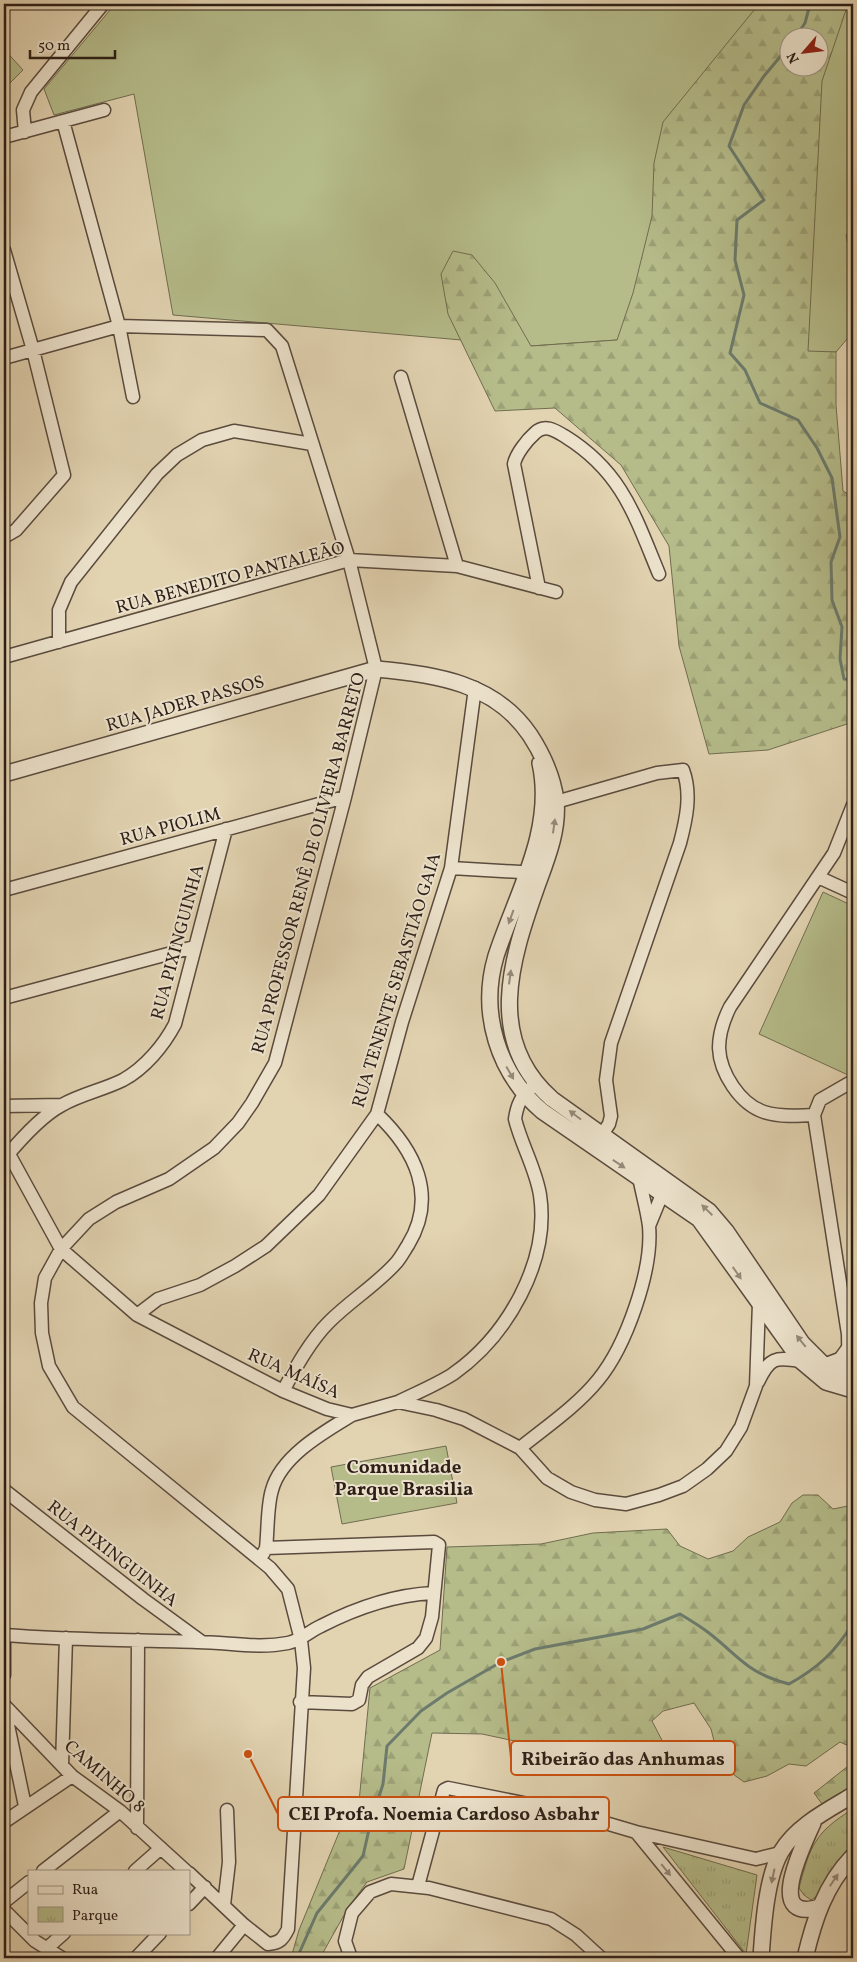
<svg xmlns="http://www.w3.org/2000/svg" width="857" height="1962" font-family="Vollkorn,serif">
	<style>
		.green { fill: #b5bc8a; stroke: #706d50; fill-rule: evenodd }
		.forest { fill: url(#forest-firs); stroke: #706d50; fill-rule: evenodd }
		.park { fill: url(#park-tufts); stroke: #706d50 }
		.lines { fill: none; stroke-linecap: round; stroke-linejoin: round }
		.stream { stroke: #6c7b6d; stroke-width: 3 }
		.minor-casing { stroke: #5a4b3e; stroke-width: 15 }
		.tertiary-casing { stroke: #5a4b3e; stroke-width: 18 }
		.minor { stroke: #ece2cc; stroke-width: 12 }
		.tertiary { stroke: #ece2cc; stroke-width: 15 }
		.oneway { fill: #968a7b }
		.labels { text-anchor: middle; stroke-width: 4; stroke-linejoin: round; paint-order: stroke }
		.street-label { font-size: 18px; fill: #2c1e17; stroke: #ece2cc }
		.neighbourhood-label { font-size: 19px; font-weight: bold; fill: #2c1e17; stroke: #ece2cc }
		.leader { fill: none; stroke: #cc500e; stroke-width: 2 }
		.callout-dot { fill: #cc500e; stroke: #ece2cc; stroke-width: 2 }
		.callout { fill: #ece2cc; stroke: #cc500e; stroke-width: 2 }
		.callout-label { font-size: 19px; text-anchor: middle; font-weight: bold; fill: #2c1e17 }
	</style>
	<defs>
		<pattern id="forest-firs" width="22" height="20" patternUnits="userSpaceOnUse" patternTransform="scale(1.25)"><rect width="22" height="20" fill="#b5bc8a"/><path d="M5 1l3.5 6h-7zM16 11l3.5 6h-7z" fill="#9ca176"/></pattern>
		<pattern id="park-tufts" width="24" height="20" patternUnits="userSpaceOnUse" patternTransform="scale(1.25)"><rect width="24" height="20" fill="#b5bc8a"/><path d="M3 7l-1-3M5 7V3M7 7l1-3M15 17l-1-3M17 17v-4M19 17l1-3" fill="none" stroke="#9ca176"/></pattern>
	</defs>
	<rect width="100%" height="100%" fill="#e2d3b1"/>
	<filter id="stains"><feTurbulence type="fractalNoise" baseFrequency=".004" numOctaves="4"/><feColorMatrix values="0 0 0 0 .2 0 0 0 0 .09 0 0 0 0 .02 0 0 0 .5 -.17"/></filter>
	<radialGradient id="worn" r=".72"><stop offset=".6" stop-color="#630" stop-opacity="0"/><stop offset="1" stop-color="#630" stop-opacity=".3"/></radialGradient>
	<path class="green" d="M 115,4 L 853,4 L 853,227 L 846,235 L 853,276 L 853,332 L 836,352 L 730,353 L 617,340 L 531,346 L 173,315 L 134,94 L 54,115 L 44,89 ZM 790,38 L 820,38 L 820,68 L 790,68 Z
		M 4,49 L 23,70 L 4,89 Z
		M 823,892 L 853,906 L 853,1064 L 848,1075 L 759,1034 Z
		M 446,1446 L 457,1503 L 342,1524 L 331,1467 Z"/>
	<path class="forest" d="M 759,4 L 848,4 L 822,81 L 808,351 L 836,352 L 836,405 L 843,491 L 853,497 L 853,722 L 768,750 L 709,754 L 679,646 L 669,546 L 621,465 L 555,408 L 495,411 L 448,314 L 441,274 L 453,251 L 472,255 L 495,283 L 531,346 L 617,340 L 633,293 L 652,216 L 654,163 L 663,122 ZM 790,38 L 820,38 L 820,68 L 790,68 Z
		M 803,1495 L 818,1495 L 833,1509 L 853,1505 L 853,1748 L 840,1742 L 806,1766 L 789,1764 L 767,1776 L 744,1782 L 730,1772 L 717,1753 L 711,1729 L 694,1703 L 663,1711 L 652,1721 L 665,1746 L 668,1764 L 651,1770 L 482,1734 L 432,1733 L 404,1869 L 367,1882 L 348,1908 L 320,1958 L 291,1958 L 299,1930 L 347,1813 L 359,1802 L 370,1688 L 440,1650 L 447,1547 L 541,1544 L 593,1533 L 667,1529 L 680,1546 L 708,1559 L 733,1551 L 748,1537 L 780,1522 L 792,1503 Z
		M 853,1758 L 853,1785 L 822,1804 L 814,1793 L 852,1763 Z"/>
	<path class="park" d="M 853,1809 L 853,1849 L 817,1896 L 811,1900 L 804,1895 L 799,1888 C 810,1846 815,1832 853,1809 Z
		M 663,1847 L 757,1875 L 746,1954 Z"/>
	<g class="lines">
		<path class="stream" d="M 795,38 L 805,23 L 810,4
			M 790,45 L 764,76 L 744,105 L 729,146 L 764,200 L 737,220 L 735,260 L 744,295 L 730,353 L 745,370 L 760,403 L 798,420 L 817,448 L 832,478 L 840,537 L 831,562 L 832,600 L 842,627 L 840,659 L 844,679 L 853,680
			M 297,1958 L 317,1913 L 363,1856 L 370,1825 L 383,1784 L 387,1746 L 421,1711 L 447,1693 L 501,1662 L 535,1649 L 643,1629 L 680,1614 C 690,1620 700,1626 709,1633 C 741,1658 747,1673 789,1684 C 818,1668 836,1651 853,1623"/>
		<g class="minor-casing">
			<path id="minor" d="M 63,121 L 119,326 L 133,397
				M 25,132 L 23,110 L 31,92 L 103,4
				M 4,137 L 104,110
				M 4,250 L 33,350 L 64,475 L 16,530 L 4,537
				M 4,358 L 119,326 L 267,330 L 282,346 L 349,560 L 376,669 L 345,797 L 275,1063 L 252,1103 L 238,1123 L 214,1148 L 169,1179 L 116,1202 L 89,1219 L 61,1249 L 45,1278 L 41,1303 L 42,1333 L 49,1366 L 73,1407 L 270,1568 L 288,1589 L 301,1640 L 304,1668 L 288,1929 C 283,1939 280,1943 268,1944 L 244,1925 L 189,1873
				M 401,377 L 457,566
				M 539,588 L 514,464 C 516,454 527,440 535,433 C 545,423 556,431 566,437 C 622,472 635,516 659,574
				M 59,642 L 59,610 L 71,582 L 157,474 L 177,455 L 202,440 L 234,431 L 312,444
				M 4,657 L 349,560 L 457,566 L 556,592
				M 556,802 L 657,773 L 683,770 C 692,794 686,820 680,843 L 611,1043 L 606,1080 L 611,1116 L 609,1124 L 597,1142
				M 451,868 L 536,873
				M 818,877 L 853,893
				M 4,890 L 345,797
				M 4,998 L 194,947
				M 4,1106 L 61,1105
				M 814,1115 C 798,1116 779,1117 764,1112 C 740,1104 720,1073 719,1048 C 719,1033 723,1021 730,1007 L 834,853 L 853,805
				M 4,1145 L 61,1249 L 137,1315 L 283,1391 L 327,1409 L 352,1415 L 398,1402 L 436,1410 L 464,1419 L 520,1448 L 547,1478 L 571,1492 L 595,1500 L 626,1504 L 659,1495 L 683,1486 L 707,1469 L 726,1451 L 741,1427 L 756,1386 L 759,1303 L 764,1300
				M 5,1158 C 20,1140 41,1116 62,1105 C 81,1094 103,1090 123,1080 C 145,1068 164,1045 175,1024 L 226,829
				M 649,1226 L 665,1187
				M 137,1315 L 158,1299 L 200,1285 L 235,1266 L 266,1246 L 319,1195 L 377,1114 L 402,1022 L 451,868 L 475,688
				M 758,1382 C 770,1357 775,1357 801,1361
				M 849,1385 L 848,1334 L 814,1115 L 820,1100 L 853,1081
				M 283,1391 C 296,1367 310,1341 329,1322 C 350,1301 376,1285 395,1264 C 400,1259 404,1251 408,1245 C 438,1196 415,1150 377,1114
				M 398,1402 C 416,1393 436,1385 453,1374 C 507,1336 550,1262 540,1195 C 536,1169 521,1144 515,1119 C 517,1105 521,1096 532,1087
				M 520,1448 C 546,1427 577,1406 598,1380 C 626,1346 653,1270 649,1226 C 647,1210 642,1193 639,1177 L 641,1174
				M 4,1490 L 143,1599 L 202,1642
				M 266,1548 L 434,1542 L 439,1545 L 432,1617 L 426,1638 L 418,1648 L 368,1677 L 362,1685 L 359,1700 L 352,1704 L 300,1702
				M 263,1554 L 266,1548 C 268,1531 267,1506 272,1490 C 281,1456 324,1432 352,1415
				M 4,1635 C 68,1640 133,1640 197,1642 C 228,1642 257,1649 288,1643 C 302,1640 308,1632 321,1626 C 356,1608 393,1595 433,1593
				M 4,1675 L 4,1635
				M 4,1705 L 72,1776 L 120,1811 L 186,1871
				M 4,1706 L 25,1806
				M 62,1765 L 66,1638
				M 4,1822 L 72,1776
				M 137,1828 L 138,1640
				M 636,1832 L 739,1958
				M 43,1871 L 120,1811
				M 135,1871 L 161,1848
				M 418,1886 L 444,1790 L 448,1788 L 568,1812 L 636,1832 L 756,1859 L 780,1853
				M 4,1902 L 29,1882
				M 189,1904 L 205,1887
				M 224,1905 L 229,1862 L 227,1810
				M 4,1910 L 35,1941 L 62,1958
				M 46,1949 L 64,1933
				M 136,1958 L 160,1933
				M 217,1958 L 244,1925
				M 351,1958 L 345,1941 L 352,1913 L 370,1892 L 391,1884 L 429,1888 L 551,1919 L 576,1935 L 601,1958"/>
		</g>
		<g class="tertiary-casing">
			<path id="tertiary" d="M 540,763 C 555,830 516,894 496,956 C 479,1013 498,1073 542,1111 L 699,1219 L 801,1361 L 826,1382 L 853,1390
				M 4,774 L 376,669 C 435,674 495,683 530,735 C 543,755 553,776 556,801 C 559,831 546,861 536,889 C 511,960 485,1040 552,1099 L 709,1211 L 726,1231 L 802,1343 L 825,1366 L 853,1380
				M 825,1366 L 841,1360 L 849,1349
				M 813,1823 C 804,1844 763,1924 820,1907
				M 761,1958 C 763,1928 766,1878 781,1852 C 796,1826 828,1810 853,1795
				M 805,1958 C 814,1920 825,1885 853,1856"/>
		</g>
		<use href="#minor" class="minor"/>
		<use href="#tertiary" class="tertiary"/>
	</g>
	<defs><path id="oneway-solid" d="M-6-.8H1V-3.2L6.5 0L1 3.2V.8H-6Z" transform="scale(1.25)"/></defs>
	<g class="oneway">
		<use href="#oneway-solid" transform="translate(554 826) rotate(-82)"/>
		<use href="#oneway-solid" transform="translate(511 917) rotate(110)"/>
		<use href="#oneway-solid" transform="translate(510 977) rotate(-82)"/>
		<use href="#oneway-solid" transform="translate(510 1073) rotate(60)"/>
		<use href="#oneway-solid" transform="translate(575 1115) rotate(-143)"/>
		<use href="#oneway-solid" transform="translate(619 1164) rotate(34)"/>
		<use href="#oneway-solid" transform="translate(707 1210) rotate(-136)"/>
		<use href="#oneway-solid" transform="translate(737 1273) rotate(55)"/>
		<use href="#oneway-solid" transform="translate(801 1341) rotate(-129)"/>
		<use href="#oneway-solid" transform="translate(666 1870) rotate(51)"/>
		<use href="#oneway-solid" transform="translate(773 1876) rotate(102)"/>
		<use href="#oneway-solid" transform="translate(834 1880) rotate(-56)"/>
	</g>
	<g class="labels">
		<g class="street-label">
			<text transform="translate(230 577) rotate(-15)" y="6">RUA BENEDITO PANTALEÃO</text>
			<text transform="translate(185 703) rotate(-16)" y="6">RUA JADER PASSOS</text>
			<text transform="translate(170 826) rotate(-15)" y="6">RUA PIOLIM</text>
			<text transform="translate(308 863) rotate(-75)" y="6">RUA PROFESSOR RENÊ DE OLIVEIRA BARRETO</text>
			<text transform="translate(177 942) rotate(-75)" y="6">RUA PIXINGUINHA</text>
			<text transform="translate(396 980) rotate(-73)" y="6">RUA TENENTE SEBASTIÃO GAIA</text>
			<text transform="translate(294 1373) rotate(24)" y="6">RUA MAÍSA</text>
			<text transform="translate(113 1553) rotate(38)" y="6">RUA PIXINGUINHA</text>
			<text transform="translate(105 1776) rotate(41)" y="6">CAMINHO 8</text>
		</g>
		<g class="neighbourhood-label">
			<text x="404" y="1473">Comunidade<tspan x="404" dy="22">Parque Brasilia</tspan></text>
		</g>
	</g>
	<path class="leader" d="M501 1662L511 1758M248 1754L278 1814"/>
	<g class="callout-dot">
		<circle cx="501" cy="1662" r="5"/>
		<circle cx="248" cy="1754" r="5"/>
	</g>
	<g class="callout">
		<rect x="511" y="1741" width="224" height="34" rx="5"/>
		<rect x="278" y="1797" width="331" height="34" rx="5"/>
	</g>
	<g class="callout-label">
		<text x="623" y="1765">Ribeirão das Anhumas</text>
		<text x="444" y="1820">CEI Profa. Noemia Cardoso Asbahr</text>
	</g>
	<rect width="857" height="1962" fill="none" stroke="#e2d3b1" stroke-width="20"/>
	<rect x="5" y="5" width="847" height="1952" fill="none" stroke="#2c1e17" stroke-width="2.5"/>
	<rect x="10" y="10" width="837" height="1942" fill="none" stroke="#2c1e17"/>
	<rect x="28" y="1870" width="162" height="65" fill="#ece2cc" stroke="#9f9484"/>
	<rect x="38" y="1886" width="25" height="8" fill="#ece2cc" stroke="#9f9484"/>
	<text x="72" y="1894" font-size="15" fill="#2c1e17">Rua</text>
	<rect x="38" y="1907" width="25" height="15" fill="url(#park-tufts)" stroke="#9f9484"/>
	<text x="72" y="1920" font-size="15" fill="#2c1e17">Parque</text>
	<g transform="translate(804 52) rotate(242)"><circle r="24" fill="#ece2cc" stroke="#9f9484"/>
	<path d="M0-4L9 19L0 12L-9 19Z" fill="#8f2418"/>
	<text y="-8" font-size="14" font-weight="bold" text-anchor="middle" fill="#2c1e17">N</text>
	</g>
	<path d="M30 50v8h85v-8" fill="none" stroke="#2c1e17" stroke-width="2.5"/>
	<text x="38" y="50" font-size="15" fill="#2c1e17" stroke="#ece2cc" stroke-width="4" paint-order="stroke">50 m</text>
	<rect width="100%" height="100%" filter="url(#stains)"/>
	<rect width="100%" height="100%" fill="url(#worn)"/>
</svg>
